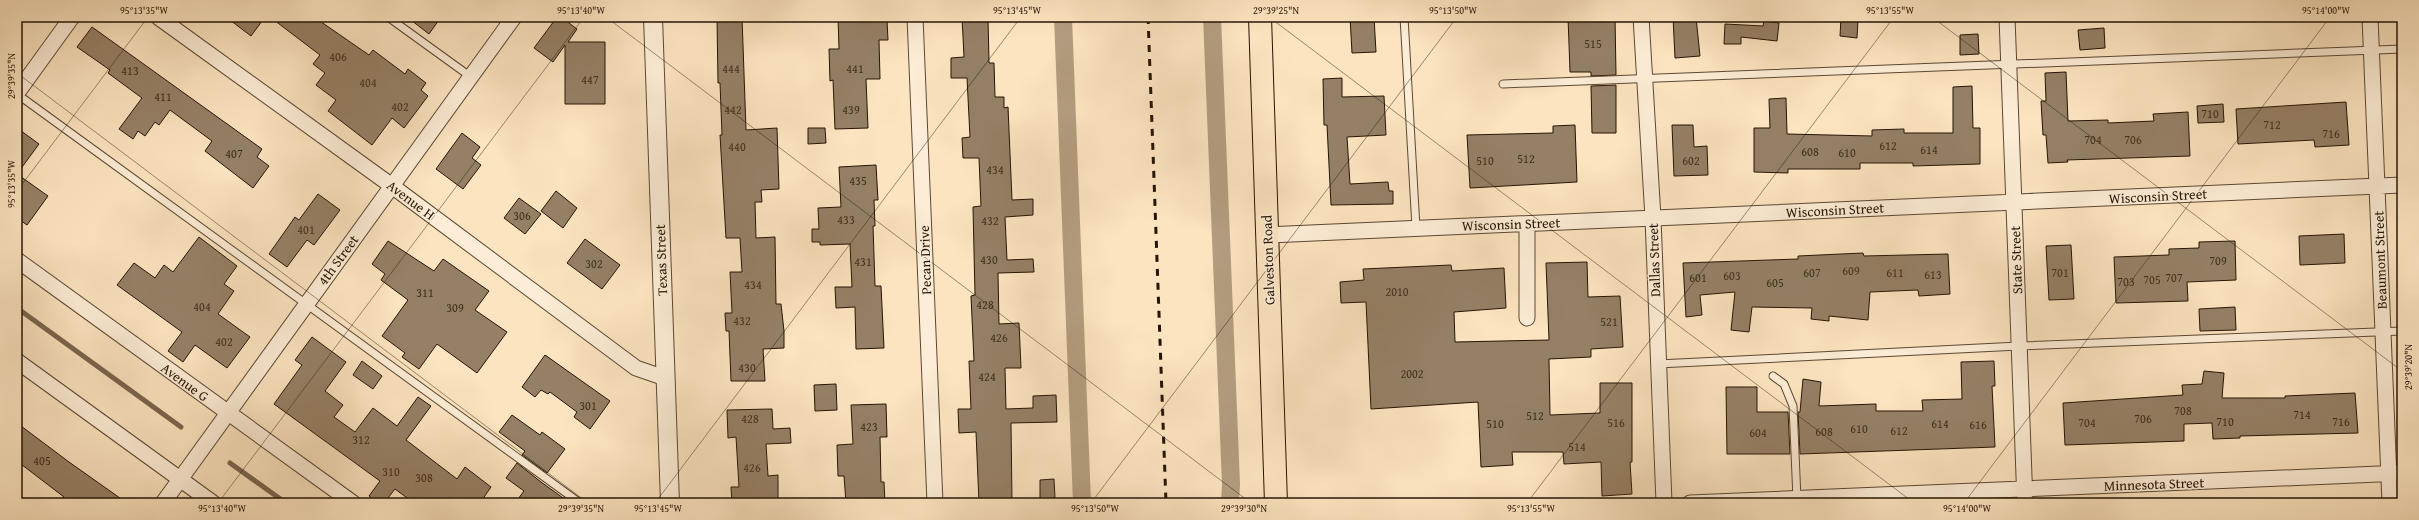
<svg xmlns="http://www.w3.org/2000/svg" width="2419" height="520" font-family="'Gentium Book Plus',serif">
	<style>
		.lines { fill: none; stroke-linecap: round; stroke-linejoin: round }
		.stream { stroke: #7b664e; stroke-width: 5 }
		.canal { stroke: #b39d80; stroke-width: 18 }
		.building { fill: #958066; stroke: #261404 }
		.service-casing { stroke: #5c4833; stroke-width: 9 }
		.minor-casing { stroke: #5c4833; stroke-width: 17 }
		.tertiary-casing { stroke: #5c4833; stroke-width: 20 }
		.primary-casing { stroke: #261404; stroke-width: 24 }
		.service { stroke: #fdedd6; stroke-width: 7 }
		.minor { stroke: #fdedd6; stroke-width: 15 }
		.tertiary { stroke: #fdedd6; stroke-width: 18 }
		.primary { stroke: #fce4c0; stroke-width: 22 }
		.rail { stroke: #261404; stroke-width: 3; stroke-dasharray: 7 7; stroke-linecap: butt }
		.ticks { fill: none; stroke: #261404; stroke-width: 1; stroke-opacity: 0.45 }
		.labels { text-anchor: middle; stroke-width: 3; stroke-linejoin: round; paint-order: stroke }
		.number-label { font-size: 12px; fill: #422f1c }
		.street-label { font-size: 14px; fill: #261404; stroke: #fdedd6 }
		.neatline { fill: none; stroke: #261404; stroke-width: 1.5 }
		.ticks-label { font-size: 10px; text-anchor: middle; fill: #261404 }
	</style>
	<rect width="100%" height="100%" fill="#fce4c0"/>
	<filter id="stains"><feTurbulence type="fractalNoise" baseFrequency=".005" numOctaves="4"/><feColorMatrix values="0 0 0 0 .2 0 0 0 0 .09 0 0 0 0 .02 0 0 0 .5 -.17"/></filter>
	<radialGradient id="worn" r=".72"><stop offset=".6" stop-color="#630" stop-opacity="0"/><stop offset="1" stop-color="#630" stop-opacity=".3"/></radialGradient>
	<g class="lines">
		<path class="stream" d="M 17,308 L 181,427
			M 230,463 L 286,503"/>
		<path class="canal" d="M 1063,17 L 1082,503
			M 1212,17 L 1231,484 L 1230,503"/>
	</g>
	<path class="building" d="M 226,17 L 265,17 L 251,36 Z
		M 270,17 L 314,17 L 369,55 L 373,50 L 405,74 L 408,69 L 426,83 L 421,90 L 428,96 L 404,128 L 392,118 L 372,145 L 328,111 L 336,100 L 316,85 L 325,73 L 313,64 L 320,55 Z
		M 407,17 L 441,17 L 429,34 Z
		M 557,17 L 561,17 L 577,29 L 568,42 L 605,42 L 605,104 L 565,104 L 565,45 L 553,62 L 534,48 Z
		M 742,17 L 746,130 L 777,128 L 779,189 L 761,190 L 762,202 L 755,202 L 756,238 L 775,237 L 776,304 L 781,304 L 784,331 L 784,348 L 763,349 L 765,381 L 731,381 L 729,331 L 726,331 L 725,313 L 732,313 L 730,272 L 742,272 L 740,238 L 726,238 L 720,135 L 722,135 L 720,83 L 718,83 L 717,18 Z
		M 838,17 L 867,17 L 868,21 L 887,20 L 888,40 L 879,40 L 880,79 L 866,79 L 868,128 L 835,129 L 833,80 L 830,81 L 829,49 L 839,49 Z
		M 962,17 L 988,17 L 989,63 L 994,63 L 995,97 L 1004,97 L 1004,108 L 1008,107 L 1012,200 L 1033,199 L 1033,215 L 1005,217 L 1007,260 L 1033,259 L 1034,272 L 998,273 L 999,324 L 1019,323 L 1021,368 L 1005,368 L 1006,409 L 1033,408 L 1033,396 L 1056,395 L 1057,422 L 1011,423 L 1012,503 L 979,503 L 976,432 L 959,433 L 958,409 L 971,409 L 969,361 L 974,361 L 971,296 L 975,295 L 973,207 L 981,206 L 979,158 L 963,158 L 962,138 L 970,137 L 967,78 L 951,78 L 951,58 L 964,57 Z
		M 1350,17 L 1374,17 L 1376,52 L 1352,53 Z
		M 1568,17 L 1615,17 L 1616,75 L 1591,76 L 1591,72 L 1570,72 Z
		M 1673,17 L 1696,17 L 1700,56 L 1675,58 Z
		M 1841,18 L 1858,20 L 1857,38 L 1840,36 Z
		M 1764,21 L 1779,23 L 1777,41 L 1741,37 L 1741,44 L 1724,44 L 1725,24 L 1763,26 Z
		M 92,27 L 262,149 L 257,157 L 269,166 L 253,188 L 205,151 L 212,141 L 170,110 L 159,125 L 155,122 L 145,136 L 138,131 L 133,139 L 119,129 L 142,98 L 108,73 L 110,70 L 77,47 Z
		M 2104,28 L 2105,48 L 2080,50 L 2078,30 Z
		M 1978,34 L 1979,54 L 1960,55 L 1960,35 Z
		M 2066,72 L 2068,121 L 2108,120 L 2108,123 L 2154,121 L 2153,114 L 2188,112 L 2190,156 L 2067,160 L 2068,162 L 2048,163 L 2046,135 L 2043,135 L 2041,101 L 2046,101 L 2045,73 Z
		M 1342,78 L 1342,97 L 1384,96 L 1386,135 L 1347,137 L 1350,184 L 1388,182 L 1389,191 L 1393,191 L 1393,204 L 1331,205 L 1327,125 L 1324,125 L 1323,79 Z
		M 1616,85 L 1616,133 L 1592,133 L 1591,86 Z
		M 1972,86 L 1973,128 L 1980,128 L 1980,164 L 1913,166 L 1913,163 L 1860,163 L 1860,169 L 1788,169 L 1788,173 L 1754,172 L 1754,128 L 1770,128 L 1769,99 L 1786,98 L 1787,134 L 1872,136 L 1872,130 L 1904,129 L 1904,133 L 1953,133 L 1953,87 Z
		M 2346,102 L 2349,145 L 2315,147 L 2314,140 L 2238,144 L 2236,109 Z
		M 2223,104 L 2224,122 L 2198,123 L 2197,106 Z
		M 1575,125 L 1577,182 L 1470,188 L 1467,135 L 1553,133 L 1553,126 Z
		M 1672,125 L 1693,125 L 1694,147 L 1707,146 L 1708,175 L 1674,176 Z
		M 17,128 L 39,144 L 17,174 L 48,196 L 27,225 L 17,218 Z
		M 808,128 L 825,128 L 826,143 L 808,144 Z
		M 462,133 L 480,147 L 472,158 L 481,165 L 463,189 L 436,169 Z
		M 876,165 L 878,200 L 874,200 L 875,226 L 873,226 L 875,286 L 881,286 L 884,348 L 856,349 L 855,307 L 836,308 L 835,287 L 852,287 L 850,244 L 820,245 L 820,242 L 812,242 L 812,229 L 819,229 L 818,208 L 841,207 L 839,167 Z
		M 556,191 L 577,208 L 563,228 L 541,211 Z
		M 318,194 L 340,210 L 314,245 L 307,240 L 287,267 L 269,254 L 295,217 L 299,220 Z
		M 519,198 L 541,214 L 525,234 L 504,218 Z
		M 2344,234 L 2345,263 L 2300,265 L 2299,236 Z
		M 199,237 L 237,266 L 224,284 L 234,291 L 218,314 L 250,337 L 227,368 L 195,345 L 183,362 L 168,351 L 182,332 L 117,285 L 134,263 L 155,278 L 164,265 L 173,272 Z
		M 585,239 L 620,265 L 602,289 L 567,263 Z
		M 388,241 L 434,271 L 443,259 L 489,291 L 475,310 L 507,332 L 477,373 L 437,344 L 419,369 L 402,357 L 405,353 L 382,336 L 408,300 L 381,280 L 385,274 L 372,264 Z
		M 2235,241 L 2236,280 L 2187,282 L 2188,301 L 2116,303 L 2114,257 L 2169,255 L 2169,249 L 2199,248 L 2199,242 Z
		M 2071,245 L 2074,299 L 2049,300 L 2046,246 Z
		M 1863,253 L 1864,256 L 1948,254 L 1950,294 L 1919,296 L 1918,290 L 1870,292 L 1868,320 L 1829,316 L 1829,321 L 1811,319 L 1812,308 L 1752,307 L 1749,332 L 1731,330 L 1735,292 L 1700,295 L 1702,315 L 1686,317 L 1683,263 L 1798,259 L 1798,256 Z
		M 1587,262 L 1588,297 L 1620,296 L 1623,347 L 1591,349 L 1591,357 L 1549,359 L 1550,415 L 1600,413 L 1600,383 L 1632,383 L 1632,462 L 1630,462 L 1632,494 L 1602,496 L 1601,462 L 1564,464 L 1563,452 L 1512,452 L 1513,465 L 1481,467 L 1478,402 L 1371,409 L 1366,302 L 1341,303 L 1340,282 L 1364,280 L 1363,269 L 1451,265 L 1452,271 L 1504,268 L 1506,308 L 1454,312 L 1455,342 L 1549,340 L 1546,263 Z
		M 2235,307 L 2236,330 L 2200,331 L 2199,309 Z
		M 312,337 L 346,362 L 325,391 L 343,405 L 334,417 L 355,432 L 373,408 L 397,426 L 418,397 L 431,406 L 406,440 L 457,479 L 465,467 L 491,487 L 480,503 L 414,503 L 395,489 L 384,503 L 378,503 L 369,496 L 380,481 L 274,404 L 302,365 L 295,360 Z
		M 545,355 L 610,401 L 590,429 L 574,417 L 577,412 L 550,392 L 548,394 L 541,390 L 535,397 L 522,387 Z
		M 362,361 L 382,376 L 373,389 L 353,375 Z
		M 1994,361 L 1995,386 L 1992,386 L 1995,447 L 1800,454 L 1798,412 L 1800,412 L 1803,379 L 1821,382 L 1819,406 L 1876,404 L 1876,411 L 1923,411 L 1922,400 L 1962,399 L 1961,362 Z
		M 2204,371 L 2224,373 L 2222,398 L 2285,398 L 2285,396 L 2355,393 L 2358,433 L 2240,436 L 2240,438 L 2213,439 L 2212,423 L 2184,424 L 2184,441 L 2065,445 L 2063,403 L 2183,395 L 2182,385 L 2202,384 Z
		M 836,384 L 837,410 L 815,411 L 814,385 Z
		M 1726,387 L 1757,387 L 1757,412 L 1788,412 L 1790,454 L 1727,454 Z
		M 886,404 L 887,437 L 880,437 L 881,482 L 884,482 L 885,503 L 846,503 L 844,476 L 838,476 L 837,445 L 853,444 L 851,405 Z
		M 772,409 L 773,429 L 790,428 L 791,443 L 766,444 L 768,476 L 778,475 L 778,503 L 732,503 L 731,487 L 739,487 L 736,437 L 728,438 L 727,410 Z
		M 512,415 L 540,435 L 542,432 L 565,449 L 547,473 L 522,455 L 525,451 L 499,432 Z
		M 17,423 L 69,462 L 127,503 L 60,503 L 64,497 L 17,461 Z
		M 517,463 L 541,482 L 570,503 L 515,503 L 524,491 L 506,478 Z
		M 1054,479 L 1055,498 L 1040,499 L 1040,480 Z"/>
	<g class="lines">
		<g class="service-casing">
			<path id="service" d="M 388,17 L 471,77
				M 1404,17 L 1416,228
				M 1503,84 L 2402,49
				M 17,94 L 580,503
				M 1658,364 L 2019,346 L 2402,331
				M 1773,376 L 1784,384 L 1793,406 L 1797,499"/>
		</g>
		<g class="minor-casing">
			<path id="minor" d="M 158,17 L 392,186 L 636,368 L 665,378
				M 915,17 L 935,503
				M 1641,17 L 1653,218 L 1664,503
				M 2007,17 L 2025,503
				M 2370,17 L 2390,503
				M 17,93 L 72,17
				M 1527,224 L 1527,318
				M 1267,235 L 2402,185
				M 17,260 L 353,503
				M 17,361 L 213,503
				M 163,503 L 514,17
				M 1690,503 L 2402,473"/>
		</g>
		<g class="tertiary-casing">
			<path id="tertiary" d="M 653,17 L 670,503"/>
		</g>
		<g class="primary-casing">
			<path id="primary" d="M 1260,17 L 1276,503"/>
		</g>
		<use href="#service" class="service"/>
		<use href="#minor" class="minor"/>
		<use href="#tertiary" class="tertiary"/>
		<use href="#primary" class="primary"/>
		<path class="rail" d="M 1148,17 L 1166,503"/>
	</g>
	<path class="ticks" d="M 606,17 L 1251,503M 1269,17 L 1914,503M 1932,17 L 2402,371M 17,73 L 588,503M 17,191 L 148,17M 218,503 L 584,17M 655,503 L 1021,17M 1091,503 L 1457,17M 1527,503 L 1894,17M 1964,503 L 2330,17M 2400,503 L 2402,500"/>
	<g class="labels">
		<g class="number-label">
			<text x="1593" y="48">515</text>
			<text x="338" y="61">406</text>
			<text x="731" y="73">444</text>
			<text x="855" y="73">441</text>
			<text x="130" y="75">413</text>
			<text x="590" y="84">447</text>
			<text x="368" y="87">404</text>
			<text x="163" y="101">411</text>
			<text x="400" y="111">402</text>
			<text x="733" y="114">442</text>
			<text x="851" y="114">439</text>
			<text x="2210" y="118">710</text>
			<text x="2272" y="129">712</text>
			<text x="2331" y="138">716</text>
			<text x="2093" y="144">704</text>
			<text x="2133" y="144">706</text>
			<text x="1888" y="150">612</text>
			<text x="737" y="151">440</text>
			<text x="1929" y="154">614</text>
			<text x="1810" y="156">608</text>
			<text x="1847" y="157">610</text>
			<text x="234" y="158">407</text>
			<text x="1526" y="163">512</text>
			<text x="1485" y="165">510</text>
			<text x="1691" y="165">602</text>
			<text x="995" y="174">434</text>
			<text x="858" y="185">435</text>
			<text x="522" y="220">306</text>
			<text x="846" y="224">433</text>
			<text x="990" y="225">432</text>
			<text x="306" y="234">401</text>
			<text x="989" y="264">430</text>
			<text x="2218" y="265">709</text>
			<text x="863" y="266">431</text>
			<text x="594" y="268">302</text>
			<text x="1851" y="275">609</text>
			<text x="1812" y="277">607</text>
			<text x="1895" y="277">611</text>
			<text x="2060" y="277">701</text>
			<text x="1933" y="279">613</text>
			<text x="1732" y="280">603</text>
			<text x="1698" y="282">601</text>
			<text x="2174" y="282">707</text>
			<text x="2152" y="284">705</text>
			<text x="2126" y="286">703</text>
			<text x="1775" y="287">605</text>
			<text x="753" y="289">434</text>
			<text x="1397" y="296">2010</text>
			<text x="425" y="297">311</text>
			<text x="985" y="309">428</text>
			<text x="202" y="311">404</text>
			<text x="455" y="312">309</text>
			<text x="742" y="325">432</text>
			<text x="1609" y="326">521</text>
			<text x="999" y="342">426</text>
			<text x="224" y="346">402</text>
			<text x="747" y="372">430</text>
			<text x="1412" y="378">2002</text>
			<text x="987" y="381">424</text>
			<text x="588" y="410">301</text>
			<text x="2183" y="415">708</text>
			<text x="2302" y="419">714</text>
			<text x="1535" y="420">512</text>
			<text x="750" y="423">428</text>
			<text x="2143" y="423">706</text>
			<text x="2225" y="426">710</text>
			<text x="2341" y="426">716</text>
			<text x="1616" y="427">516</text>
			<text x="2087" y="427">704</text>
			<text x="1495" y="428">510</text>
			<text x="1940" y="428">614</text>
			<text x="1978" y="429">616</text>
			<text x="869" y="431">423</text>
			<text x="1859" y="433">610</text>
			<text x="1899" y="435">612</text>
			<text x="1824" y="436">608</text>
			<text x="1758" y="437">604</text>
			<text x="361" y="444">312</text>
			<text x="1577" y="451">514</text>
			<text x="42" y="465">405</text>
			<text x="752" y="472">426</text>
			<text x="391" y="476">310</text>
			<text x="424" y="482">308</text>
		</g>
		<g class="street-label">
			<text transform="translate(2158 196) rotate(-3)" y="5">Wisconsin Street</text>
			<text transform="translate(411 200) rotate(37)" y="5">Avenue H</text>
			<text transform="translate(1835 210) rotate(-3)" y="5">Wisconsin Street</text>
			<text transform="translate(1511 224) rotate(-2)" y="5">Wisconsin Street</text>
			<text transform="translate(338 260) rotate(-54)" y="5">4th Street</text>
			<text transform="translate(661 260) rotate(-92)" y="5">Texas Street</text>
			<text transform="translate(925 260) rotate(-92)" y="5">Pecan Drive</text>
			<text transform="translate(1268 260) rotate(-92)" y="5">Galveston Road</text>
			<text transform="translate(1654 260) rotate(-92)" y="5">Dallas Street</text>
			<text transform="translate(2016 260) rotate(-92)" y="5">State Street</text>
			<text transform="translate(2380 260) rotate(-92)" y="5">Beaumont Street</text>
			<text transform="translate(185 382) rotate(36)" y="5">Avenue G</text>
			<text transform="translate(2154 484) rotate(-2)" y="5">Minnesota Street</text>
		</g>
	</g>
	<rect width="2419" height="520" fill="none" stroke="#fce4c0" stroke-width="44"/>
	<rect x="22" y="22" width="2375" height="476" class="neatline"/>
	<g class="ticks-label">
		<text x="144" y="14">95°13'35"W</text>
		<text x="581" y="14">95°13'40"W</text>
		<text x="1017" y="14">95°13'45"W</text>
		<text x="1276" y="14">29°39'25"N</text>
		<text x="1453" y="14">95°13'50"W</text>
		<text x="1890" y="14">95°13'55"W</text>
		<text x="2326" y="14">95°14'00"W</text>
		<text transform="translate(11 76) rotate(-90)" y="4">29°39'35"N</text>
		<text transform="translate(11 184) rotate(-90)" y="4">95°13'35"W</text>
		<text transform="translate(2408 367) rotate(-90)" y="4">29°39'20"N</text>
		<text x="222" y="512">95°13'40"W</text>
		<text x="581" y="512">29°39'35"N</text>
		<text x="658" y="512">95°13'45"W</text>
		<text x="1095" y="512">95°13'50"W</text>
		<text x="1244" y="512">29°39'30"N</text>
		<text x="1531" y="512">95°13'55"W</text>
		<text x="1967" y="512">95°14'00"W</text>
	</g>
	<rect width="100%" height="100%" filter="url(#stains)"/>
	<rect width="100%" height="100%" fill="url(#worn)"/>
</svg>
